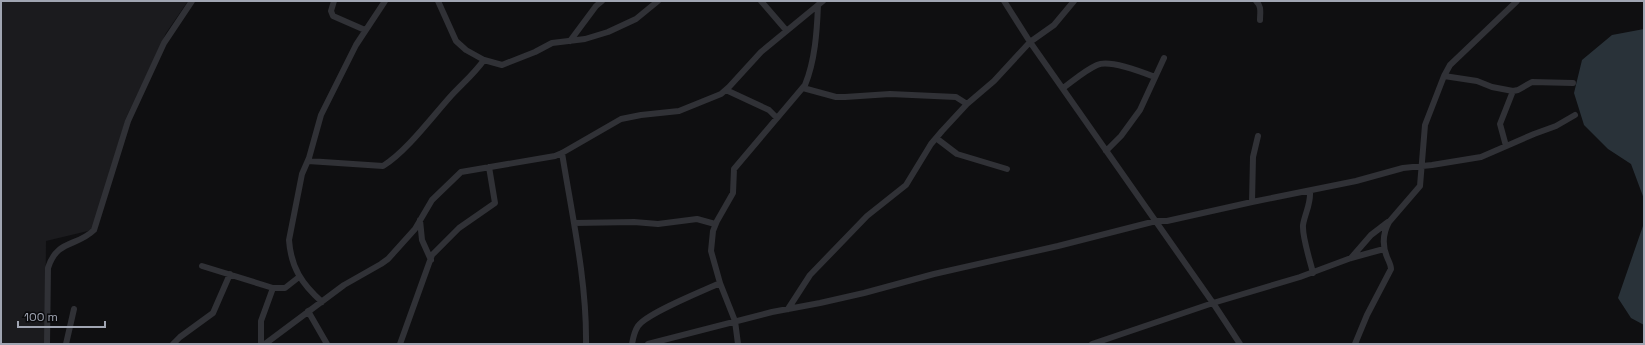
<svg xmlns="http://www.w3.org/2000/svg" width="1645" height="345" font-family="'Space Grotesk',sans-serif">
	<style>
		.built { fill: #1b1b1e }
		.water { fill: #293239 }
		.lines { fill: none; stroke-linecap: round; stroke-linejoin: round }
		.minor { stroke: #303136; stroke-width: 6 }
	</style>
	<rect width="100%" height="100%" fill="#0f0f11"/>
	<path class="built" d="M 1,1 L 188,1 L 166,33 L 126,118 L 92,230 L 46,241 L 45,344 L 1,344 Z"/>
	<path class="water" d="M 1644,29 L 1644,199 L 1631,164 L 1608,149 L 1584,125 L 1574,93 L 1582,60 L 1612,35 Z
		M 1644,223 L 1644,325 L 1631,318 L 1618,298 Z"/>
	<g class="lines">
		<path class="minor" d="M 334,1 L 331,11 L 333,16 L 365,30
			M 438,1 L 456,41 L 466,50 L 484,60 L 502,65 L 535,52 L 552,43 L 585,39 L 608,32 L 636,19 L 658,1
			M 761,1 L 786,30
			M 1004,1 L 1030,42 L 1213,303 L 1240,344
			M 1256,1 C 1262,7 1260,12 1260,20
			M 570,41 L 596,6 L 602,1
			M 1444,76 L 1477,81 L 1492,87 L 1513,91 L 1518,90 L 1532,82 L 1573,83
			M 803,88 L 836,97 L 845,97 L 890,94 L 956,97 L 967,104
			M 1063,88 C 1073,81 1084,71 1097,65 C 1109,59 1142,72 1155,77
			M 726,90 L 769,110 L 777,118
			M 936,138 L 957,154 L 1007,169
			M 1506,146 L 1500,124 L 1513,91
			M 1106,151 L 1121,136 L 1140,110 L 1164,58
			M 562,153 C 572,215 587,282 586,344
			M 308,161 L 383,166 C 406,152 432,117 450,97 C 462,84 474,74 484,60
			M 1310,191 C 1311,204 1305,213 1303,225 C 1302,237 1310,260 1313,273
			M 1252,202 L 1253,157 L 1258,136
			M 420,220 L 422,240 L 431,260
			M 574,223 L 634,222 L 658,224 L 697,219 L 715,224
			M 1351,258 L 1371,235 L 1388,222
			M 202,266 L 273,288 L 285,288 L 299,277
			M 322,302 C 302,284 291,268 289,240 L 302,174 L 309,158 L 321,115 L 356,45 L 385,1
			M 788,309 L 810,275 L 867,216 L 906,185 L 931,144 L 942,131 L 967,104 L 994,81 L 1030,42 L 1054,25 L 1074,1
			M 308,311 L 327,344
			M 47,344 L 48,268 C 57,239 77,247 94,230 L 128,121 L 164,43 L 192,1
			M 66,344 L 74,309
			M 173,344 L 180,337 L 213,313 L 230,274
			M 261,344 L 261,321 L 273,288
			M 265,344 L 344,285 L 381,264 L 388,259 L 415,229 L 432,200 L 461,172 L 555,156 L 562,153 L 621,119 L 641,115 L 679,111 L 721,94 L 729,87 L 761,52 L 823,1
			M 400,344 L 432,255 L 459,228 L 495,203 L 489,167
			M 632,344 C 633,338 634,332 638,326 C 647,313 703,291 720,283
			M 648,344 L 772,312 L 820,303 L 864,293 L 934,274 L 1058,246 L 1156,221 L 1167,221 L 1252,202 L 1356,181 L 1403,168 L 1432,165 L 1481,157 L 1534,134 L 1556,126 L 1575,115
			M 738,344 L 735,321 L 720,283 L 711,251 L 713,231 L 717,221 L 733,193 L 734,169 L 805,85 C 815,61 817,31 818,5
			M 1092,344 L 1213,303 L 1300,277 L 1351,258 L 1384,249
			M 1355,344 L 1367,315 L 1391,269 C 1391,265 1389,262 1387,257 C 1382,245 1383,233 1389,222 L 1420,186 L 1425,125 L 1444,76 L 1450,65 L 1517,1"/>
	</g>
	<rect width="1645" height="345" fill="none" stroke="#a0a5b2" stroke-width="4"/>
	<path d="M18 321v6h87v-6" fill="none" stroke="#a0a5b2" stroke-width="2"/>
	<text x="24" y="321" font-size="12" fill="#a0a5b2" stroke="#0a0a0c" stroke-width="3" paint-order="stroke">100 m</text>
</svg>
